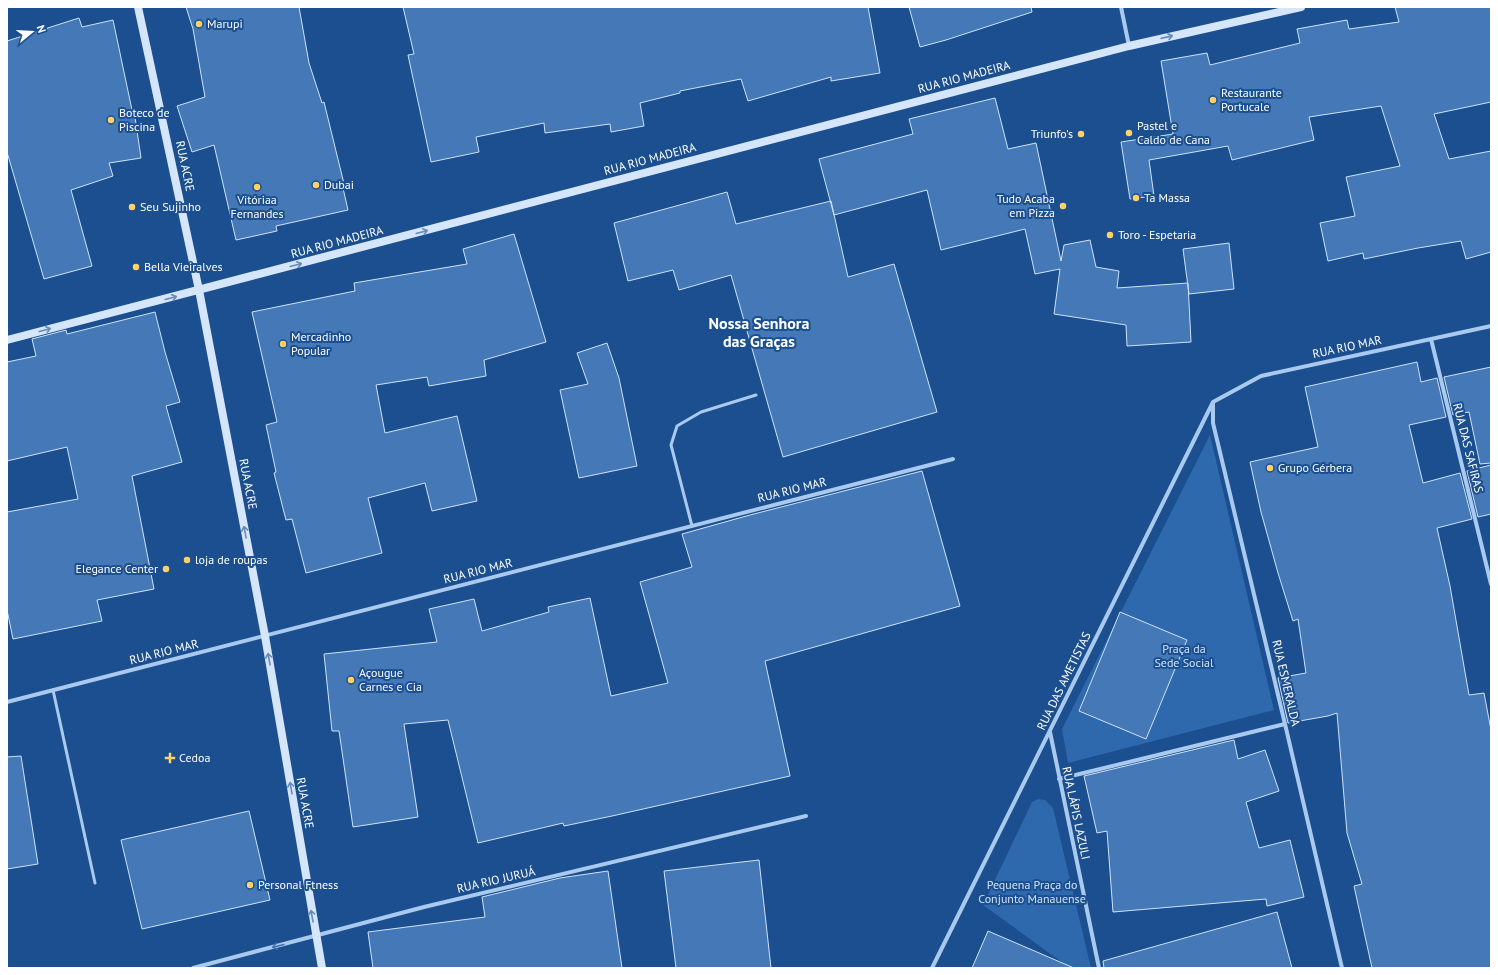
<svg xmlns="http://www.w3.org/2000/svg" width="1498" height="975" font-family="'PT Sans',sans-serif">
	<style>
		.green { fill: #2e69ad }
		.building { fill: #4478b7; stroke: #cfe3fa }
		.lines { fill: none; stroke-linecap: round; stroke-linejoin: round }
		.lane { stroke: #a9c9ee; stroke-width: 3 }
		.street { stroke: #a9c9ee; stroke-width: 4 }
		.secondary { stroke: #d6e6fa; stroke-width: 8 }
		.oneway { stroke: #668bba }
		.oneway2 { stroke: #4674ac }
		.poi-dot { fill: #ffd166; stroke: #1b4f8f; stroke-width: 1.5 }
		.labels { text-anchor: middle; stroke-width: 4; stroke-linejoin: round; paint-order: stroke }
		.poi-label { font-size: 12px; fill: #fff; stroke: #1b4f8f; text-anchor: start }
		.street-label { font-size: 12px; fill: #fff; stroke: #1b4f8f }
		.park-label { font-size: 12px; fill: #cfe3fa; stroke: #1b4f8f }
		.district-label { font-size: 16px; font-weight: bold; fill: #fff; stroke: #1b4f8f }
	</style>
	<rect width="100%" height="100%" fill="#1b4f8f"/>
	<path class="green" d="M 1210,435 L 1274,710 L 1068,763 L 1062,729 Z
		M 1038,799 L 1045,800 L 1053,808 L 1091,968 L 1070,968 L 983,905 L 1032,802 Z"/>
	<path class="building" d="M 186,7 L 299,7 L 309,63 L 322,103 L 324,102 L 345,188 L 343,188 L 348,210 L 276,226 L 277,231 L 236,240 L 214,145 L 192,152 L 177,106 L 205,97 L 193,29 Z
		M 403,7 L 868,7 L 880,73 L 831,81 L 831,77 L 748,101 L 741,79 L 680,91 L 680,93 L 640,103 L 644,126 L 611,132 L 610,124 L 545,133 L 544,123 L 476,137 L 479,152 L 431,162 L 408,55 L 414,54 Z
		M 909,7 L 1031,7 L 1032,12 L 946,40 L 920,47 Z
		M 1395,7 L 1491,7 L 1491,102 L 1434,114 L 1449,159 L 1491,151 L 1491,252 L 1466,259 L 1461,241 L 1418,248 L 1364,259 L 1363,253 L 1328,261 L 1320,223 L 1355,216 L 1346,177 L 1400,166 L 1381,106 L 1309,117 L 1314,140 L 1232,160 L 1228,146 L 1149,160 L 1154,196 L 1130,199 L 1121,142 L 1173,134 L 1161,61 L 1207,53 L 1210,65 L 1300,43 L 1297,29 L 1347,20 L 1349,29 L 1399,22 Z
		M 79,18 L 82,27 L 113,20 L 132,110 L 134,110 L 141,158 L 109,163 L 113,176 L 71,190 L 92,266 L 44,279 L 7,152 L 7,41 Z
		M 995,98 L 1008,149 L 1036,143 L 1061,261 L 1064,245 L 1090,240 L 1096,267 L 1119,271 L 1117,288 L 1188,283 L 1191,342 L 1127,346 L 1126,325 L 1054,314 L 1060,269 L 1035,274 L 1025,229 L 941,250 L 927,190 L 834,215 L 819,159 L 913,134 L 909,119 Z
		M 727,192 L 736,224 L 831,201 L 848,277 L 894,264 L 937,412 L 783,457 L 731,275 L 679,290 L 673,270 L 628,281 L 614,223 Z
		M 514,234 L 546,342 L 484,360 L 486,376 L 429,386 L 427,377 L 376,385 L 385,433 L 457,416 L 477,501 L 432,511 L 425,483 L 368,498 L 382,553 L 306,573 L 292,519 L 286,520 L 274,473 L 276,472 L 266,425 L 277,422 L 252,312 L 355,291 L 354,283 L 467,264 L 463,249 Z
		M 1229,243 L 1234,289 L 1189,294 L 1183,249 Z
		M 155,312 L 165,352 L 180,402 L 166,406 L 182,462 L 132,476 L 154,589 L 97,600 L 102,621 L 13,639 L 7,610 L 7,512 L 78,499 L 67,447 L 7,461 L 7,362 L 36,356 L 32,339 L 66,330 L 67,334 Z
		M 607,343 L 619,378 L 637,466 L 579,478 L 560,390 L 588,384 L 577,353 Z
		M 1417,362 L 1421,382 L 1437,378 L 1446,417 L 1409,425 L 1423,483 L 1460,473 L 1472,519 L 1437,528 L 1450,586 L 1469,695 L 1484,693 L 1491,730 L 1491,968 L 1372,968 L 1354,886 L 1362,884 L 1347,833 L 1337,713 L 1328,716 L 1288,723 L 1278,678 L 1306,673 L 1298,619 L 1293,621 L 1278,573 L 1261,512 L 1250,462 L 1318,447 L 1305,387 Z
		M 1491,367 L 1491,463 L 1480,464 L 1469,412 L 1453,415 L 1444,377 Z
		M 1491,465 L 1491,514 L 1478,517 L 1467,471 Z
		M 922,471 L 960,606 L 765,661 L 790,776 L 612,816 L 564,826 L 563,823 L 478,843 L 448,720 L 404,724 L 418,817 L 353,827 L 339,731 L 332,731 L 324,654 L 437,642 L 429,609 L 474,599 L 482,631 L 549,612 L 548,607 L 590,598 L 611,696 L 668,683 L 640,582 L 692,567 L 682,534 L 750,515 Z
		M 1120,612 L 1187,640 L 1146,739 L 1079,711 Z
		M 1234,740 L 1238,759 L 1265,750 L 1279,791 L 1246,802 L 1259,848 L 1290,840 L 1304,897 L 1267,906 L 1266,899 L 1113,912 L 1107,831 L 1097,833 L 1084,776 Z
		M 21,756 L 38,864 L 7,869 L 7,757 Z
		M 249,811 L 270,900 L 142,929 L 121,840 Z
		M 759,860 L 771,968 L 676,968 L 664,871 Z
		M 608,871 L 622,968 L 373,968 L 368,932 L 485,917 L 482,897 L 560,878 Z
		M 1277,912 L 1292,968 L 1104,968 L 1103,961 Z
		M 988,931 L 1074,968 L 972,968 Z"/>
	<g class="lines">
		<path class="lane" d="M 692,526 L 671,445 L 677,426 L 701,412 L 756,395
			M 53,690 L 95,883"/>
		<path class="street" d="M 1121,7 L 1129,46
			M 1431,339 L 1491,584
			M 1213,402 L 1261,376 L 1491,326
			M 1213,403 L 1213,423 L 1285,724 L 1342,968
			M 7,702 L 953,459
			M 1050,732 L 1099,968
			M 1059,779 L 1285,724
			M 193,968 L 424,907 L 806,816
			M 932,968 L 1213,402"/>
		<path class="secondary" d="M 138,7 L 199,290 L 265,636 L 322,968
			M 7,340 L 1129,46 L 1301,7"/>
	</g>
	<defs><path id="oneway-shaft" d="M-6 0H5M1.5-3L5.5 0L1.5 3" fill="none" stroke-width="1.6" stroke-linecap="round" stroke-linejoin="round"/></defs>
	<g class="oneway">
		<use href="#oneway-shaft" transform="translate(1167 37) rotate(-13)"/>
		<use href="#oneway-shaft" transform="translate(422 232) rotate(-15)"/>
		<use href="#oneway-shaft" transform="translate(296 265) rotate(-15)"/>
		<use href="#oneway-shaft" transform="translate(171 298) rotate(-15)"/>
		<use href="#oneway-shaft" transform="translate(45 330) rotate(-15)"/>
		<use href="#oneway-shaft" transform="translate(245 532) rotate(-101)"/>
		<use href="#oneway-shaft" transform="translate(269 659) rotate(-100)"/>
		<use href="#oneway-shaft" transform="translate(291 788) rotate(-100)"/>
		<use href="#oneway-shaft" transform="translate(312 916) rotate(-100)"/>
	</g>
	<use class="oneway2" href="#oneway-shaft" transform="translate(278 946) rotate(166)"/>
	<g class="poi-dot">
		<circle cx="199" cy="24" r="4"/>
		<circle cx="1213" cy="100" r="4"/>
		<circle cx="111" cy="120" r="4"/>
		<circle cx="1129" cy="133" r="4"/>
		<circle cx="1081" cy="134" r="4"/>
		<circle cx="316" cy="185" r="4"/>
		<circle cx="257" cy="187" r="4"/>
		<circle cx="1136" cy="198" r="4"/>
		<circle cx="1063" cy="206" r="4"/>
		<circle cx="132" cy="207" r="4"/>
		<circle cx="1110" cy="235" r="4"/>
		<circle cx="136" cy="267" r="4"/>
		<circle cx="283" cy="344" r="4"/>
		<circle cx="1270" cy="468" r="4"/>
		<circle cx="187" cy="560" r="4"/>
		<circle cx="166" cy="569" r="4"/>
		<circle cx="351" cy="680" r="4"/>
		<path d="M168 752h4v4h4v4h-4v4h-4v-4h-4v-4h4z"/>
		<circle cx="250" cy="885" r="4"/>
	</g>
	<g class="labels">
		<g class="poi-label">
			<text x="207" y="28">Marupi</text>
			<text x="1221" y="97">Restaurante<tspan x="1221" dy="14">Portucale</tspan></text>
			<text x="119" y="117">Boteco de<tspan x="119" dy="14">Piscina</tspan></text>
			<text x="1137" y="130">Pastel e<tspan x="1137" dy="14">Caldo de Cana</tspan></text>
			<text x="1073" y="138" text-anchor="end">Triunfo's</text>
			<text x="324" y="189">Dubai</text>
			<text x="1144" y="202">Ta Massa</text>
			<text x="1055" y="203" text-anchor="end">Tudo Acaba<tspan x="1055" dy="14">em Pizza</tspan></text>
			<text x="257" y="204" text-anchor="middle">Vitóriaa<tspan x="257" dy="14">Fernandes</tspan></text>
			<text x="140" y="211">Seu Sujinho</text>
			<text x="1118" y="239">Toro - Espetaria</text>
			<text x="144" y="271">Bella Vieiralves</text>
			<text x="291" y="341">Mercadinho<tspan x="291" dy="14">Popular</tspan></text>
			<text x="1278" y="472">Grupo Gérbera</text>
			<text x="195" y="564">loja de roupas</text>
			<text x="158" y="573" text-anchor="end">Elegance Center</text>
			<text x="359" y="677">Açougue<tspan x="359" dy="14">Carnes e Cia</tspan></text>
			<text x="179" y="762">Cedoa</text>
			<text x="258" y="889">Personal Ftness</text>
		</g>
		<g class="street-label">
			<text transform="translate(964 77) rotate(-15)" y="4">RUA RIO MADEIRA</text>
			<text transform="translate(650 159) rotate(-15)" y="4">RUA RIO MADEIRA</text>
			<text transform="translate(185 166) rotate(78)" y="4">RUA ACRE</text>
			<text transform="translate(337 242) rotate(-15)" y="4">RUA RIO MADEIRA</text>
			<text transform="translate(1347 347) rotate(-12)" y="4">RUA RIO MAR</text>
			<text transform="translate(1468 448) rotate(76)" y="4">RUA DAS SAFIRAS</text>
			<text transform="translate(248 484) rotate(79)" y="4">RUA ACRE</text>
			<text transform="translate(792 490) rotate(-14)" y="4">RUA RIO MAR</text>
			<text transform="translate(478 571) rotate(-14)" y="4">RUA RIO MAR</text>
			<text transform="translate(164 652) rotate(-14)" y="4">RUA RIO MAR</text>
			<text transform="translate(1064 681) rotate(-64)" y="4">RUA DAS AMETISTAS</text>
			<text transform="translate(1286 683) rotate(77)" y="4">RUA ESMERALDA</text>
			<text transform="translate(305 803) rotate(80)" y="4">RUA ACRE</text>
			<text transform="translate(1076 813) rotate(78)" y="4">RUA LÁPIS LAZULI</text>
			<text transform="translate(496 880) rotate(-13)" y="4">RUA RIO JURUÁ</text>
		</g>
		<g class="park-label">
			<text x="1184" y="653">Praça da<tspan x="1184" dy="14">Sede Social</tspan></text>
			<text x="1032" y="889">Pequena Praça do<tspan x="1032" dy="14">Conjunto Manauense</tspan></text>
		</g>
		<g class="district-label">
			<text x="759" y="329">Nossa Senhora<tspan x="759" dy="18">das Graças</tspan></text>
		</g>
	</g>
	<rect width="1498" height="975" fill="none" stroke="#ffffff" stroke-width="16"/>
	<g transform="translate(32 32) rotate(72)" stroke="#1b4f8f" stroke-width="3" paint-order="stroke">
	<path d="M0-3L7 15L0 10L-7 15Z" fill="#ffffff"/>
	<text y="-6" font-size="11" font-weight="bold" text-anchor="middle" fill="#ffffff">N</text>
	</g>
</svg>
